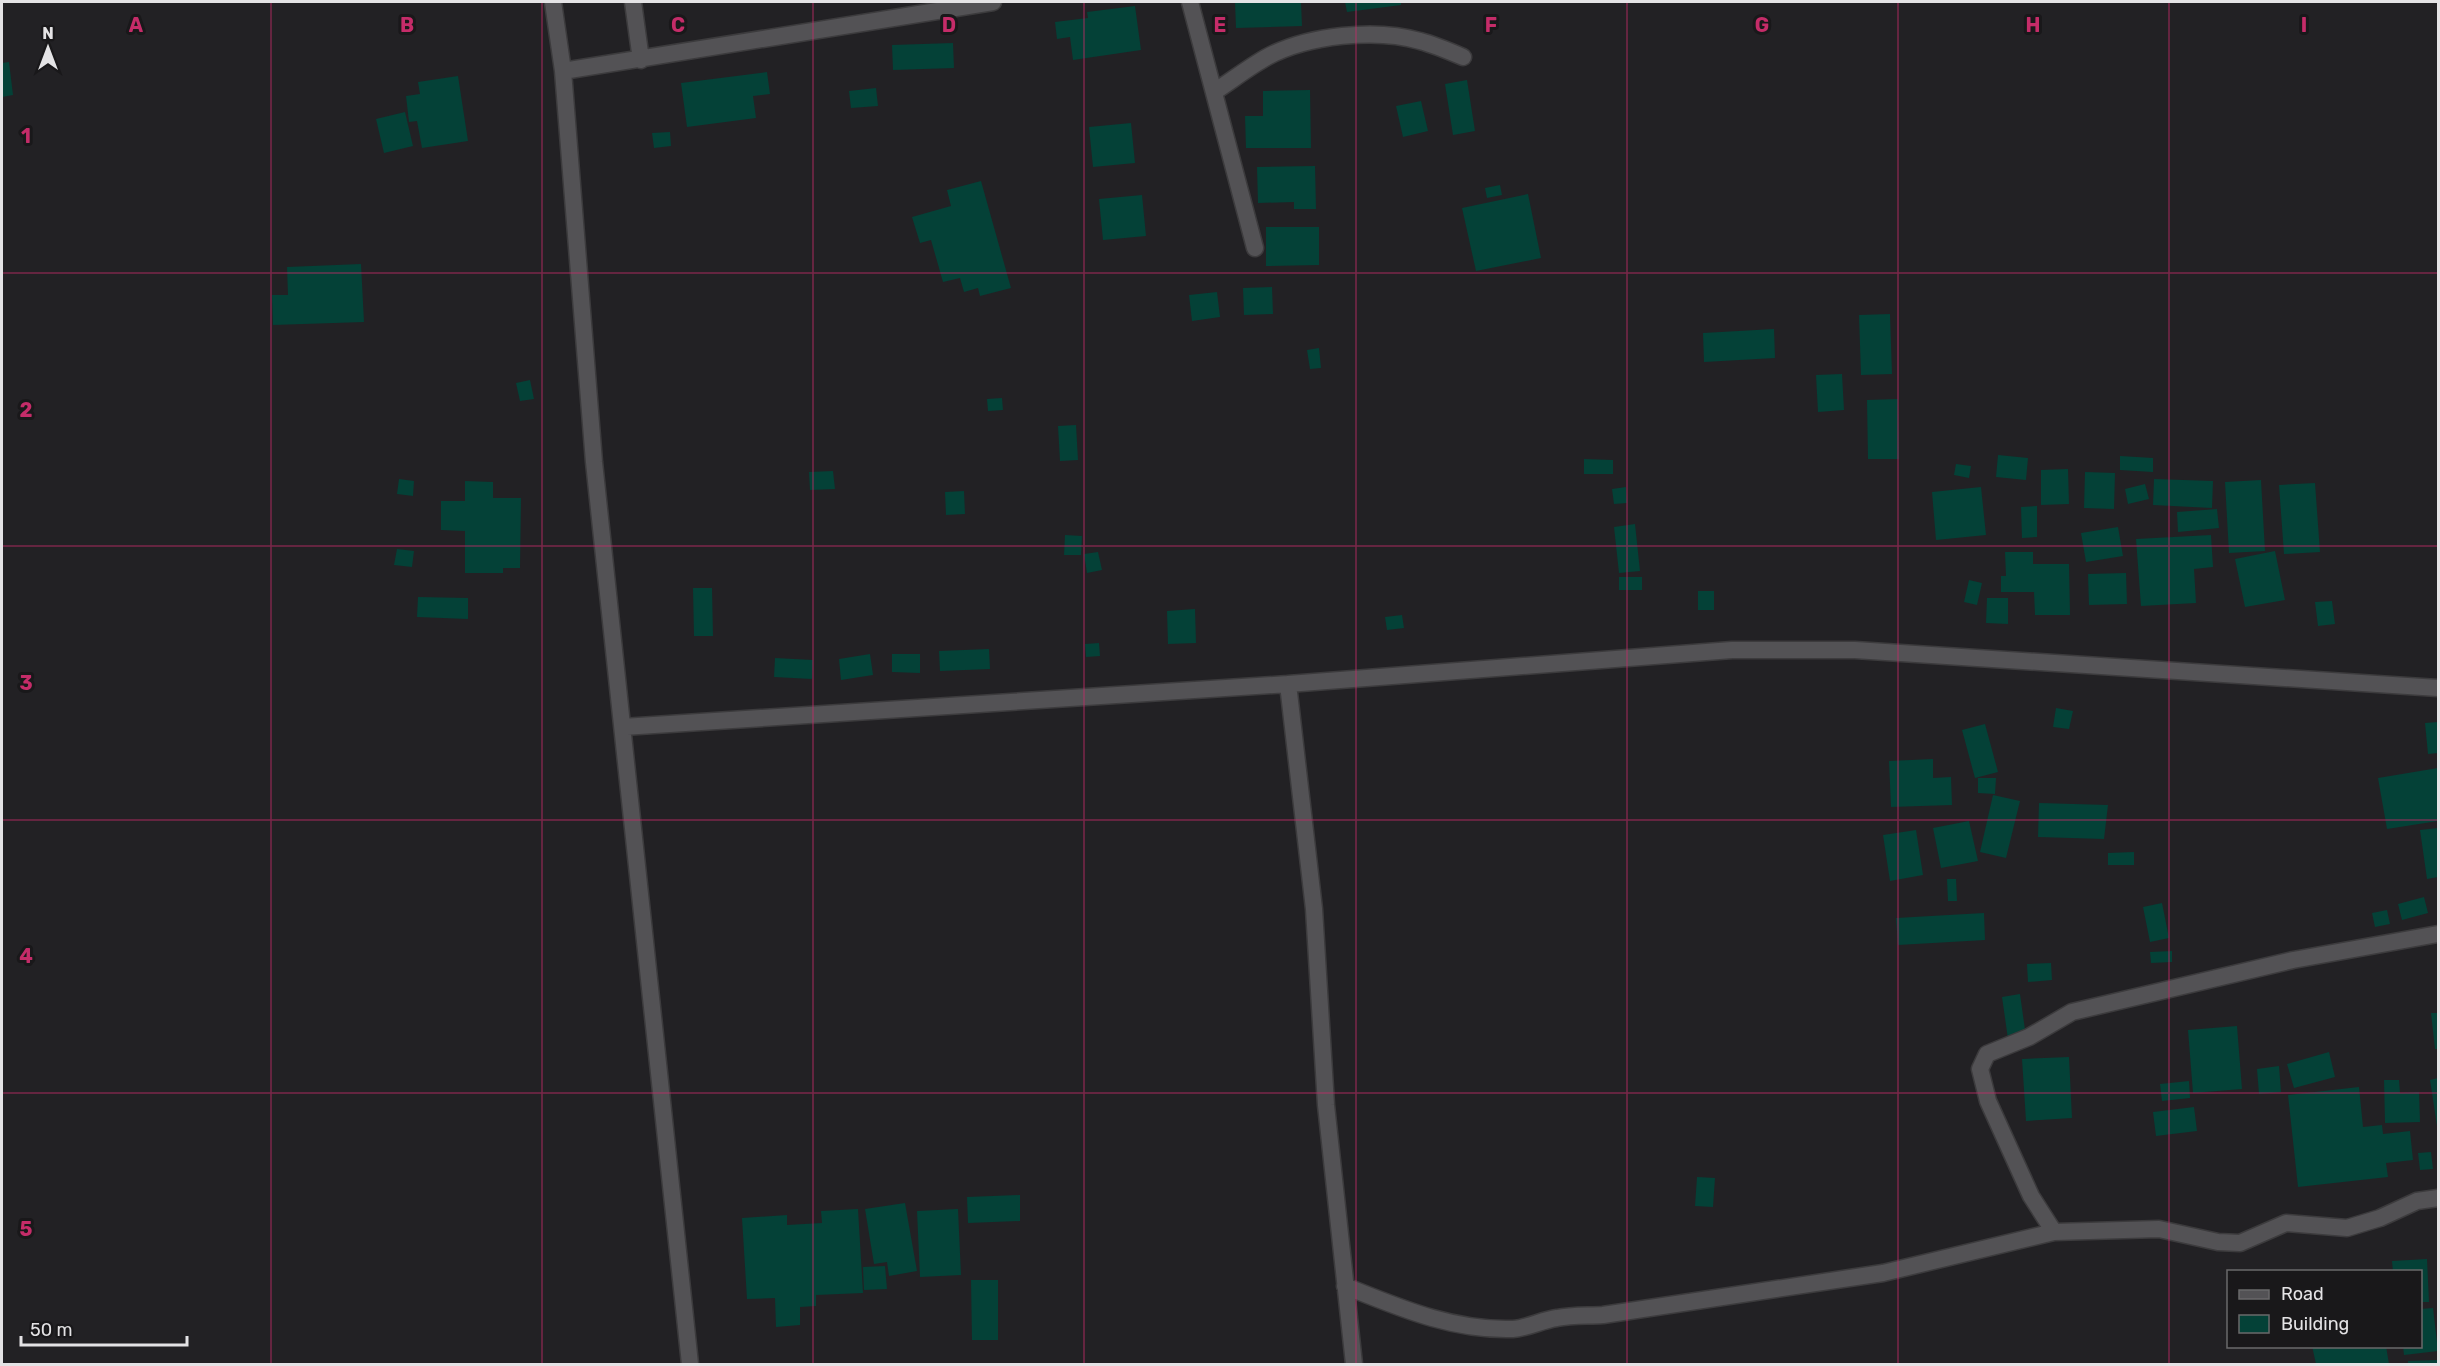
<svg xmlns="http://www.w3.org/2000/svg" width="2440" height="1366" font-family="Rubik,sans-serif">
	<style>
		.building { fill: #044137 }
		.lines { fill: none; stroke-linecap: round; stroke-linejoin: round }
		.minor-casing { stroke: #3c3b3d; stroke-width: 19 }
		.minor { stroke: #535255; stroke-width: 16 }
		.grid { fill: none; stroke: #c52c69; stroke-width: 1.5; stroke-opacity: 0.55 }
		.grid-label { font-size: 20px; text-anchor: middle; font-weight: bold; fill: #c52c69; stroke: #19181a; stroke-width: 6; stroke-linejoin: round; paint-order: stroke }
	</style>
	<rect width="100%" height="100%" fill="#222124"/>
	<path class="building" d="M 1235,2 L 1301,2 L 1302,26 L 1236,28 Z
		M 1345,2 L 1401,2 L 1401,5 L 1347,12 Z
		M 1135,6 L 1141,50 L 1073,60 L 1070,37 L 1057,39 L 1055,22 L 1088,18 L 1087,12 Z
		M 953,43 L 954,68 L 893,70 L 892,45 Z
		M 9,62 L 13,95 L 2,97 L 2,63 Z
		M 767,72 L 770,94 L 753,96 L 756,118 L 687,127 L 681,83 Z
		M 458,76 L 468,141 L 422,148 L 417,121 L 409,122 L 406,96 L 420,94 L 418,82 Z
		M 1467,80 L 1475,131 L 1453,135 L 1445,84 Z
		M 876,88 L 878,106 L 851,108 L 849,91 Z
		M 1310,90 L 1311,148 L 1246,148 L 1245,116 L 1263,116 L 1263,91 Z
		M 1421,101 L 1428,131 L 1403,137 L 1396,106 Z
		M 405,112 L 413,146 L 384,153 L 376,119 Z
		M 1131,123 L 1135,163 L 1093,167 L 1089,127 Z
		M 670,132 L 671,146 L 654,148 L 652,133 Z
		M 1315,166 L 1316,209 L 1294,209 L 1294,202 L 1258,203 L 1257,167 Z
		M 981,181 L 1011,288 L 980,296 L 978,288 L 964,292 L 960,278 L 943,282 L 931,240 L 920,243 L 912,217 L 951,206 L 947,190 Z
		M 1500,185 L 1502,195 L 1487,198 L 1485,188 Z
		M 1528,194 L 1541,258 L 1476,271 L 1462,208 Z
		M 1142,195 L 1146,236 L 1103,240 L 1099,199 Z
		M 1266,227 L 1319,227 L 1319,265 L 1266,266 Z
		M 361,264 L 364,322 L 273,325 L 272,295 L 288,295 L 287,267 Z
		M 1272,287 L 1273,314 L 1244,315 L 1243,288 Z
		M 1217,292 L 1220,317 L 1192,321 L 1189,295 Z
		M 1890,314 L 1892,374 L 1861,375 L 1859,315 Z
		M 1774,329 L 1775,358 L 1704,362 L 1703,333 Z
		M 1319,348 L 1321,368 L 1310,369 L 1307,350 Z
		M 1842,374 L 1844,410 L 1818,412 L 1816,375 Z
		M 530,380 L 534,399 L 520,401 L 516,383 Z
		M 1002,398 L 1003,410 L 988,411 L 987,399 Z
		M 1898,399 L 1899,459 L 1868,459 L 1867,400 Z
		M 1076,425 L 1078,460 L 1060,461 L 1058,426 Z
		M 1998,455 L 2028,458 L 2026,480 L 1996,477 Z
		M 2120,456 L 2153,458 L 2153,472 L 2120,470 Z
		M 1584,459 L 1613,460 L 1613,474 L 1584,474 Z
		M 1956,464 L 1971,466 L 1969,478 L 1954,475 Z
		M 2068,469 L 2069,504 L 2041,505 L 2041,470 Z
		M 833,471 L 835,489 L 810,490 L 809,472 Z
		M 2085,472 L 2115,473 L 2114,509 L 2084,508 Z
		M 399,479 L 414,481 L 413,496 L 397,494 Z
		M 2154,479 L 2213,481 L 2212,508 L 2153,505 Z
		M 2261,480 L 2265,551 L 2229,553 L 2225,482 Z
		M 465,481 L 493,482 L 493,498 L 521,498 L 520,568 L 503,568 L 503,573 L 465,573 L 465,531 L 441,530 L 441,501 L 465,501 Z
		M 2315,483 L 2320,552 L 2284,554 L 2279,485 Z
		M 2145,484 L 2149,499 L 2128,504 L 2125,489 Z
		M 1626,487 L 1627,503 L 1614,504 L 1612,489 Z
		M 1981,487 L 1986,535 L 1936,540 L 1932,492 Z
		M 964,491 L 965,514 L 946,515 L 945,492 Z
		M 2037,506 L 2037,537 L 2022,538 L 2021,507 Z
		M 2217,509 L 2219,528 L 2178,532 L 2177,512 Z
		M 1635,524 L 1640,571 L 1619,573 L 1614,527 Z
		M 2118,527 L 2123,556 L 2086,562 L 2081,533 Z
		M 1065,535 L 1082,536 L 1081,555 L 1064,555 Z
		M 2211,535 L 2213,567 L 2194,569 L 2196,603 L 2141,606 L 2136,539 Z
		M 397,549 L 414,551 L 412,567 L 394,565 Z
		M 2275,551 L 2285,600 L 2245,607 L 2235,559 Z
		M 1098,552 L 1102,570 L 1087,573 L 1084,554 Z
		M 2005,552 L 2033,552 L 2033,564 L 2069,564 L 2070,615 L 2035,615 L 2034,592 L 2001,592 L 2001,576 L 2006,576 Z
		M 2126,573 L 2127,604 L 2089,605 L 2088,574 Z
		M 1619,577 L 1642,577 L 1642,590 L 1619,590 Z
		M 1969,580 L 1982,583 L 1977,605 L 1964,602 Z
		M 693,588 L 712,588 L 713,636 L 694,636 Z
		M 1698,591 L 1714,591 L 1714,610 L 1698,610 Z
		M 418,597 L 468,598 L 468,619 L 417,617 Z
		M 1987,598 L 2008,598 L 2008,624 L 1986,623 Z
		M 2332,601 L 2335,624 L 2318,626 L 2315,602 Z
		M 1195,609 L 1196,643 L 1168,644 L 1167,611 Z
		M 1402,615 L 1404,628 L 1387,630 L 1385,617 Z
		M 1099,643 L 1100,656 L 1086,657 L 1085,644 Z
		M 989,649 L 990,669 L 940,671 L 939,651 Z
		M 870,654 L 873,675 L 841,680 L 839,659 Z
		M 892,654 L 920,654 L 920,673 L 892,672 Z
		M 775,658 L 813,660 L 812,679 L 774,677 Z
		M 2056,708 L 2073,711 L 2069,729 L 2053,727 Z
		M 2438,722 L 2438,753 L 2428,754 L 2425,723 Z
		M 1985,724 L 1998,772 L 1975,778 L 1962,730 Z
		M 1933,759 L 1933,778 L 1951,777 L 1952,805 L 1891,807 L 1889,761 Z
		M 2438,768 L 2438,821 L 2387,829 L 2378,778 Z
		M 1978,778 L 1996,778 L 1995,794 L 1978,793 Z
		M 1993,795 L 2020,801 L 2006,858 L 1980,852 Z
		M 2039,803 L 2108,805 L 2104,839 L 2038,837 Z
		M 1969,821 L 1978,861 L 1941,868 L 1933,828 Z
		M 2438,828 L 2438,877 L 2427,879 L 2420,830 Z
		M 1916,830 L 1923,875 L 1890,881 L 1883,835 Z
		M 2134,852 L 2134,865 L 2108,865 L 2108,853 Z
		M 1947,879 L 1956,879 L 1957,901 L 1948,901 Z
		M 2424,897 L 2428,913 L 2402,920 L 2398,904 Z
		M 2162,903 L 2169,938 L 2150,942 L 2143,907 Z
		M 2387,910 L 2390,924 L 2375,927 L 2372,913 Z
		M 1984,913 L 1985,940 L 1898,945 L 1896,918 Z
		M 2172,951 L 2172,962 L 2151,963 L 2150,952 Z
		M 2051,963 L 2052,980 L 2028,982 L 2027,964 Z
		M 2020,994 L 2026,1037 L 2008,1039 L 2002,997 Z
		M 2431,1013 L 2438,1013 L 2438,1049 L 2435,1049 Z
		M 2237,1026 L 2242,1089 L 2193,1093 L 2188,1030 Z
		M 2329,1052 L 2335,1077 L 2294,1088 L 2287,1064 Z
		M 2069,1057 L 2072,1118 L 2026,1121 L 2022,1059 Z
		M 2279,1066 L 2281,1092 L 2259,1094 L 2257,1069 Z
		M 2438,1078 L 2438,1126 L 2437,1126 L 2430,1080 Z
		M 2384,1080 L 2399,1080 L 2400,1093 L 2419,1092 L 2420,1122 L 2385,1123 Z
		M 2189,1081 L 2190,1098 L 2162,1101 L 2160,1084 Z
		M 2359,1087 L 2363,1127 L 2382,1125 L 2383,1134 L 2410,1131 L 2413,1160 L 2386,1163 L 2388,1177 L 2298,1187 L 2288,1095 Z
		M 2194,1107 L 2197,1131 L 2156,1136 L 2153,1112 Z
		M 2431,1152 L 2433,1169 L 2420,1170 L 2418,1153 Z
		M 1697,1177 L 1715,1178 L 1713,1207 L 1695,1206 Z
		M 1020,1195 L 1020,1221 L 968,1223 L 967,1197 Z
		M 905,1203 L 917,1271 L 889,1276 L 887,1262 L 874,1264 L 865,1209 Z
		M 858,1209 L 863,1293 L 816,1295 L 816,1306 L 800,1307 L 800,1325 L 776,1327 L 775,1298 L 747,1299 L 742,1218 L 787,1215 L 787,1225 L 822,1223 L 821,1211 Z
		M 958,1209 L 961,1275 L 920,1277 L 917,1211 Z
		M 2427,1259 L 2429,1302 L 2420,1302 L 2420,1272 L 2393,1272 L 2392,1261 Z
		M 885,1266 L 887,1289 L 864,1290 L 863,1267 Z
		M 971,1280 L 998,1280 L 998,1340 L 972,1340 Z
		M 2433,1308 L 2438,1351 L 2404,1355 L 2403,1346 L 2420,1346 L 2420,1309 Z
		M 2312,1346 L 2386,1346 L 2389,1364 L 2316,1364 Z
		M 2438,1360 L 2438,1364 L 2408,1364 L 2408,1361 Z"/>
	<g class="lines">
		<g class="minor-casing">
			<path id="minor" d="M 553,2 L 563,71 L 594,462 L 690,1364
				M 633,2 L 641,60
				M 1190,2 L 1255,248
				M 563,71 L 993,2
				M 1214,92 C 1231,81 1249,67 1267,57 C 1308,35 1376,28 1420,41 C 1435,45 1449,51 1463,57
				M 1288,684 L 1314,909 L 1326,1105 L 1354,1364
				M 623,727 L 1288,684 L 1732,650 L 1855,650 L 2438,688
				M 2054,1232 L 2031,1196 L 1988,1101 L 1980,1069 L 1987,1054 L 2029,1037 L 2072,1012 L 2293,960 L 2438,934
				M 1345,1286 C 1400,1308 1453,1331 1513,1329 C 1528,1328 1542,1320 1557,1318 C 1572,1315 1588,1316 1603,1315 L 1883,1273 L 2054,1232 L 2159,1229 L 2218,1242 L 2240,1243 L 2286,1223 L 2347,1228 L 2380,1218 L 2417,1201 L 2438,1198"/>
		</g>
		<use href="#minor" class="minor"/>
	</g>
	<path class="grid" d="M 271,2 L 271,1364M 542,2 L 542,1364M 813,2 L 813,1364M 1084,2 L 1084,1364M 1356,2 L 1356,1364M 1627,2 L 1627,1364M 1898,2 L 1898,1364M 2169,2 L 2169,1364M 2,273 L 2438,273M 2,546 L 2438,546M 2,820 L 2438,820M 2,1093 L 2438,1093"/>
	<g class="grid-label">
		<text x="136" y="32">A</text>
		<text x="407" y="32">B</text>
		<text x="678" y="32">C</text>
		<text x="949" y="32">D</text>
		<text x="1220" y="32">E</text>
		<text x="1491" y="32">F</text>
		<text x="1762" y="32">G</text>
		<text x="2033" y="32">H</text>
		<text x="2304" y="32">I</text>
		<text x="26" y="143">1</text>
		<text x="26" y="417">2</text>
		<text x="26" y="690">3</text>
		<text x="26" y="963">4</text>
		<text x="26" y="1236">5</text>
	</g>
	<rect width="2440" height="1366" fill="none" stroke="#e4e3e5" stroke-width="6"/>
	<rect x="2227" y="1270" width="195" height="78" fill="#19181a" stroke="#6a696b" stroke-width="1.5"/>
	<rect x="2239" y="1290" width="30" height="9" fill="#535255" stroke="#6a696b" stroke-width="1.5"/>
	<text x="2281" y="1300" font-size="18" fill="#e4e3e5">Road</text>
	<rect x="2239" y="1315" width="30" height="18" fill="#044137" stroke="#6a696b" stroke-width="1.5"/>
	<text x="2281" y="1330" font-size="18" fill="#e4e3e5">Building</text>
	<g transform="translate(48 48)" stroke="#19181a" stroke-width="4.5" paint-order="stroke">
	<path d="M0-4.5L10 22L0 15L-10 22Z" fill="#e4e3e5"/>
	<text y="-9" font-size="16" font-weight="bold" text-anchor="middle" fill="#e4e3e5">N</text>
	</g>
	<path d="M21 1336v9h166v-9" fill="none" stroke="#e4e3e5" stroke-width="3"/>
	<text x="30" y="1336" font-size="18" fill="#e4e3e5" stroke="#19181a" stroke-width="4.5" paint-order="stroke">50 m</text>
</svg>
